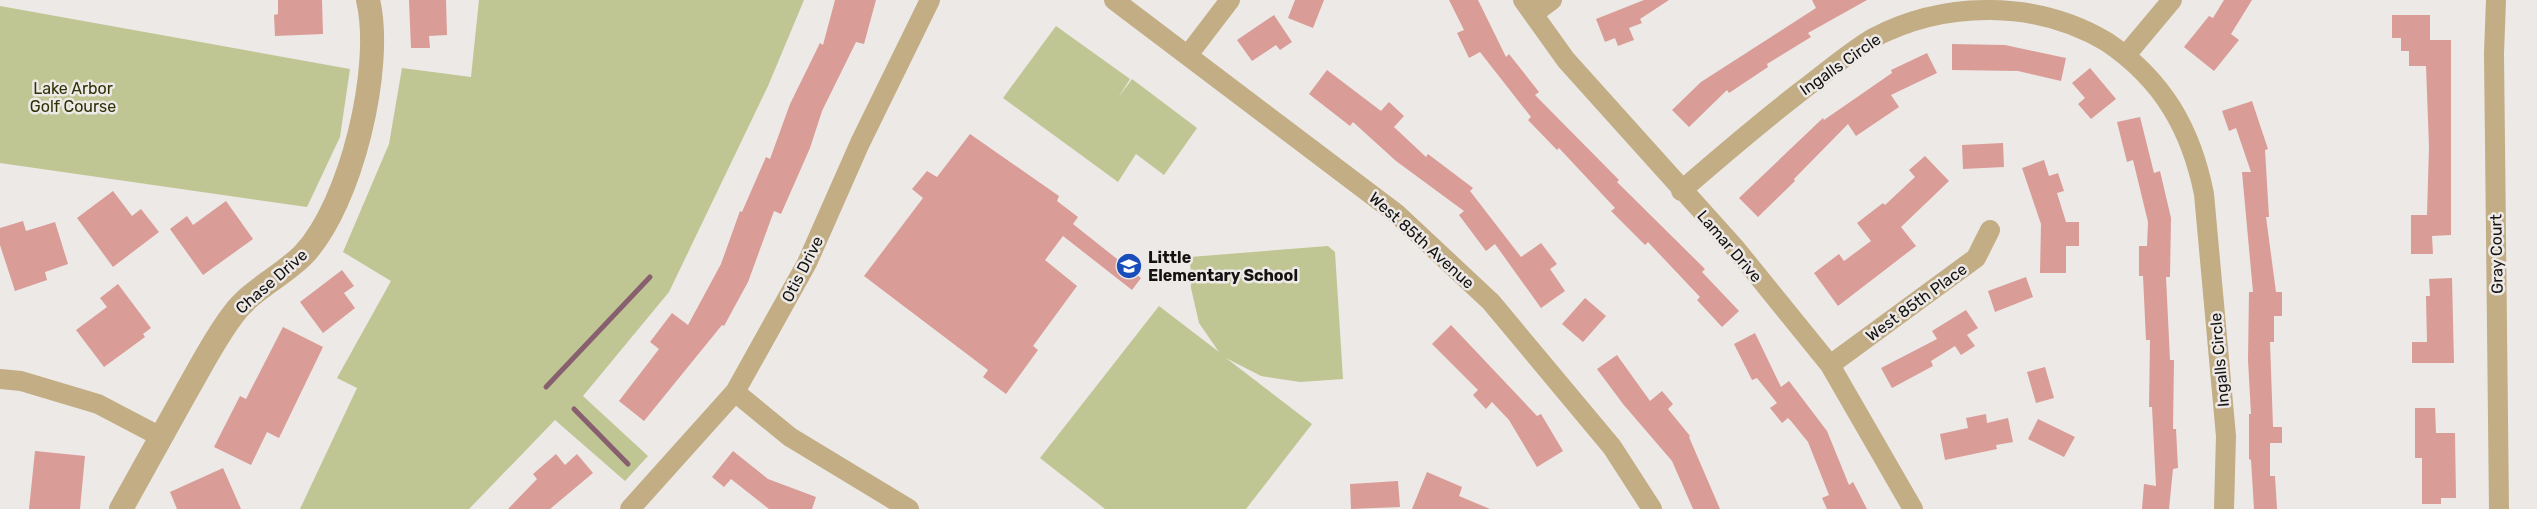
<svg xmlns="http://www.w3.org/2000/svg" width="2537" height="509" font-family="Rubik,sans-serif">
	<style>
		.green { fill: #bfc693 }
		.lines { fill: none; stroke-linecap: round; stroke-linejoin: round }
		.stream { stroke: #875f6f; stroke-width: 5 }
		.building { fill: #d99c97 }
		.minor { stroke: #c2ad84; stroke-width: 20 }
		.tertiary { stroke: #c2ad84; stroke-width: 24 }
		.labels { text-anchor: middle; stroke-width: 5; stroke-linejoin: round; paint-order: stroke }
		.street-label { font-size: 16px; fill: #151312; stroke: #ede9e6 }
		.park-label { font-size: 16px; fill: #2e3206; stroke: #ede9e6 }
		.poi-label { font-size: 16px; font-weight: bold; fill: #151312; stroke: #ede9e6; text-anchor: start }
	</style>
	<rect width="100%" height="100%" fill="#ede9e6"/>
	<path class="green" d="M 479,0 L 804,0 L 768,86 L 669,292 L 583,396 L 648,456 L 625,481 L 555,420 L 469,509 L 300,509 L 357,388 L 337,378 L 391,281 L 343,252 L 389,144 L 402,68 L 471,77 Z
		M 0,6 L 350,69 L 340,137 L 307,207 L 0,163 Z
		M 1056,26 L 1130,79 L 1118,98 L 1132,79 L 1197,128 L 1164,175 L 1136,154 L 1118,182 L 1003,98 Z
		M 1328,246 L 1335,252 L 1343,379 L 1300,382 L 1261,376 L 1226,358 L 1312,424 L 1246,509 L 1105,509 L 1040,458 L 1159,306 L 1219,352 L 1199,323 L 1191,288 L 1190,257 Z"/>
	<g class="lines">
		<path class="stream" d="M 546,387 L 650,277
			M 574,409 L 628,464"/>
	</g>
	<path class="building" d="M 278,0 L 322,0 L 323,34 L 275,36 L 274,15 L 278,14 Z
		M 409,0 L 446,0 L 447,35 L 429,36 L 430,48 L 411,48 Z
		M 835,0 L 876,0 L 864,44 L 856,42 L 822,111 L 810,148 L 781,214 L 774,211 L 748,282 L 724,326 L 722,325 L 644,421 L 619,401 L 659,349 L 650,342 L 672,313 L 688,325 L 721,264 L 740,211 L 742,212 L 766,157 L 770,159 L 790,104 L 820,43 L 823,45 Z
		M 1295,0 L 1324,0 L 1313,28 L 1288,18 Z
		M 1449,0 L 1478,0 L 1506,57 L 1509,54 L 1539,92 L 1535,95 L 1619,180 L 1617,182 L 1705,269 L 1702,272 L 1739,311 L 1722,327 L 1697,300 L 1700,297 L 1648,242 L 1645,245 L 1611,211 L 1615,208 L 1559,148 L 1557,150 L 1528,120 L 1531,117 L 1480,52 L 1469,58 L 1457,33 L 1464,30 Z
		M 1644,0 L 1669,0 L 1640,19 L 1642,23 L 1629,28 L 1634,40 L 1618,46 L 1615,38 L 1605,42 L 1596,19 Z
		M 1812,0 L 1867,0 L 1808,33 L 1811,37 L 1767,64 L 1768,67 L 1729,93 L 1727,90 L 1689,127 L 1672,110 L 1701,82 L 1816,8 Z
		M 2224,0 L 2252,0 L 2231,34 L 2239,40 L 2214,71 L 2184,47 L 2209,16 L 2213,18 Z
		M 1274,15 L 1292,42 L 1280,50 L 1276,45 L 1252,61 L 1237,40 Z
		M 2392,15 L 2430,15 L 2430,40 L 2451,40 L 2451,235 L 2432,236 L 2433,254 L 2411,254 L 2411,215 L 2427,215 L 2429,147 L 2426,66 L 2409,66 L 2409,51 L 2401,51 L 2401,38 L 2392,38 Z
		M 1952,44 L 2005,45 L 2066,58 L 2061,81 L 2018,71 L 1952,70 Z
		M 1927,53 L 1937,73 L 1891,95 L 1899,107 L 1856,136 L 1848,124 L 1794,179 L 1795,181 L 1758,217 L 1739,198 L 1823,118 L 1824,120 L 1892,73 L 1891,70 Z
		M 2090,68 L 2116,99 L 2091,119 L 2078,104 L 2085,98 L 2072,83 Z
		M 1327,70 L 1381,111 L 1389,102 L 1404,116 L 1394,127 L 1426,157 L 1428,154 L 1473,188 L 1470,191 L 1521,257 L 1541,243 L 1557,264 L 1550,269 L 1565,291 L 1541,308 L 1495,244 L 1486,251 L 1459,215 L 1464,211 L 1396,161 L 1353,122 L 1350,126 L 1309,94 Z
		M 2252,101 L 2268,149 L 2265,150 L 2269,217 L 2266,217 L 2276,292 L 2282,292 L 2282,316 L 2274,316 L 2274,342 L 2270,342 L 2273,427 L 2282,427 L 2282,443 L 2270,443 L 2270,476 L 2275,476 L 2277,509 L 2254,509 L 2251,460 L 2249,459 L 2249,414 L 2251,414 L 2248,360 L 2249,292 L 2253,292 L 2242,172 L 2251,172 L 2236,128 L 2229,131 L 2222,111 Z
		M 2140,117 L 2154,173 L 2160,171 L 2171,218 L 2170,277 L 2166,277 L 2170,360 L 2174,360 L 2173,429 L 2176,429 L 2178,468 L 2173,469 L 2169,509 L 2142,509 L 2144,484 L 2156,486 L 2152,407 L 2149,407 L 2150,340 L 2146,340 L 2143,276 L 2139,276 L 2139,246 L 2147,246 L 2148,222 L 2133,160 L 2127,162 L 2117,122 Z
		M 970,134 L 1059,196 L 1057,201 L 1078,217 L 1073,224 L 1141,278 L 1132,290 L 1063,236 L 1045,260 L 1077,286 L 1033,346 L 1038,350 L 1006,394 L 983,377 L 988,370 L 864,276 L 923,198 L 912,189 L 927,171 L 937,177 Z
		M 2003,143 L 2004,167 L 1963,169 L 1962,145 Z
		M 1925,156 L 1949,181 L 1901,227 L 1916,246 L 1838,306 L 1814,273 L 1839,254 L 1844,261 L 1871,241 L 1857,223 L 1883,203 L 1885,205 L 1915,177 L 1909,170 Z
		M 2044,160 L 2049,176 L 2058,173 L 2064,191 L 2057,193 L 2066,222 L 2079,222 L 2079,246 L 2066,246 L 2066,273 L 2040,273 L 2041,224 L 2022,168 Z
		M 113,191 L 132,216 L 141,209 L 159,232 L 113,267 L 77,218 Z
		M 226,201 L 253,239 L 203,275 L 170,229 L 187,216 L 193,225 Z
		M 23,221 L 26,231 L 55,222 L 68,264 L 45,272 L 47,280 L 15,291 L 0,245 L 0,228 Z
		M 342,270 L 354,286 L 344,293 L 355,308 L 323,333 L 300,302 Z
		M 2026,277 L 2033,297 L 1995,312 L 1988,291 Z
		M 2452,278 L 2454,363 L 2412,363 L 2412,342 L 2427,342 L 2426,296 L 2430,296 L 2429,279 Z
		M 118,284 L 151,328 L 143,334 L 145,337 L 104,367 L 76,330 L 107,307 L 100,298 Z
		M 1585,298 L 1606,316 L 1583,342 L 1562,324 Z
		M 1966,310 L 1978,328 L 1967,335 L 1975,346 L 1961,355 L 1955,346 L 1931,361 L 1933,366 L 1892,388 L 1881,368 L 1937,339 L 1932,331 Z
		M 1451,325 L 1537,416 L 1541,414 L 1563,451 L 1537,467 L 1509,420 L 1492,402 L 1486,409 L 1473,395 L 1478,390 L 1432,344 Z
		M 283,327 L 323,347 L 279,438 L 267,432 L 251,465 L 214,447 L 240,396 L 246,399 Z
		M 1755,333 L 1781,387 L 1789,381 L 1827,431 L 1849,485 L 1853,482 L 1867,509 L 1827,509 L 1822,498 L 1829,495 L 1808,442 L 1791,421 L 1788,418 L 1782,423 L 1770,408 L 1777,403 L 1757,378 L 1752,380 L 1734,344 Z
		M 1617,355 L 1650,401 L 1662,391 L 1673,404 L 1668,409 L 1690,436 L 1689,437 L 1720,509 L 1693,509 L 1672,461 L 1623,404 L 1597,369 Z
		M 2045,367 L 2054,398 L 2036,403 L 2027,372 Z
		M 2415,408 L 2435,408 L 2436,433 L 2455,433 L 2456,498 L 2441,498 L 2441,504 L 2422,504 L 2422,458 L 2415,458 Z
		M 1986,414 L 1987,423 L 2008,418 L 2013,442 L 1996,445 L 1997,449 L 1945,460 L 1940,434 L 1968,428 L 1966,418 Z
		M 2038,419 L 2075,437 L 2064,457 L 2028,439 Z
		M 35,451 L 85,456 L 80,509 L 29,509 Z
		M 733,451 L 768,479 L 816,497 L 812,509 L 769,509 L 731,479 L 724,487 L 712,477 Z
		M 556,454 L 565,465 L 577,454 L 593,473 L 550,509 L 508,509 L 537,479 L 533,474 Z
		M 223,468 L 241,509 L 177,509 L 170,492 Z
		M 1427,472 L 1462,487 L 1459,496 L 1490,509 L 1412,509 Z
		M 1398,481 L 1400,507 L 1351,509 L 1350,484 Z"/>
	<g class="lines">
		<path class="minor" d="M 1114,0 L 1397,214 L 1491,302 L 1612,447 L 1652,509
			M 1523,0 L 1566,60 L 1736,249 L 1830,365 L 1913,509
			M 2496,0 L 2494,53 L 2499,509
			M 1533,14 L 1552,0
			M 1188,55 L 1230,0
			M 2126,55 L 2172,0
			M 1681,191 C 1720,157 1759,124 1800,92 C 1824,74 1848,53 1873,38 C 1946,0 2037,0 2107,42 C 2163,80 2191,129 2204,194 L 2226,436 L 2224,509
			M 1830,365 L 1976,258 L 1990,230
			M 0,379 L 21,381 L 98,404 L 161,437
			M 735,392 L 790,437 L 909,509
			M 630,509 L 735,392 L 807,263 L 860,143 L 930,0"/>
		<path class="tertiary" d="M 121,509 C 142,471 164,432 185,394 C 200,368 214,340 232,316 C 250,290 283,276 304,254 C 351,204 384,67 368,0"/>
	</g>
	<defs>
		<g id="school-disc" transform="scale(1.35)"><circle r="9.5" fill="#194eba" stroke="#ede9e6"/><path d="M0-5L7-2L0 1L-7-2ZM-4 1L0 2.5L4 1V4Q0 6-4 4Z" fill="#fff"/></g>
	</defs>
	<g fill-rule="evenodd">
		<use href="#school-disc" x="1129" y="266"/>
	</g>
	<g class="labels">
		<g class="street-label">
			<text transform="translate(1840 64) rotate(-35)" y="6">Ingalls Circle</text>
			<text transform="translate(1422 240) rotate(42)" y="6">West 85th Avenue</text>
			<text transform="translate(1730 246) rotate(49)" y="6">Lamar Drive</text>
			<text transform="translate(2496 254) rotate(-91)" y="6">Gray Court</text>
			<text transform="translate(802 269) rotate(-63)" y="6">Otis Drive</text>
			<text transform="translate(271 281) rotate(-41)" y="6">Chase Drive</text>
			<text transform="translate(1916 302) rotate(-36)" y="6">West 85th Place</text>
			<text transform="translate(2219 360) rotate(-95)" y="6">Ingalls Circle</text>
		</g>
		<g class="park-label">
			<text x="73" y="94">Lake Arbor<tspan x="73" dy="18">Golf Course</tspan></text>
		</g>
		<g class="poi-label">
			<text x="1148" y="263">Little<tspan x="1148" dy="18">Elementary School</tspan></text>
		</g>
	</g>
</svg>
